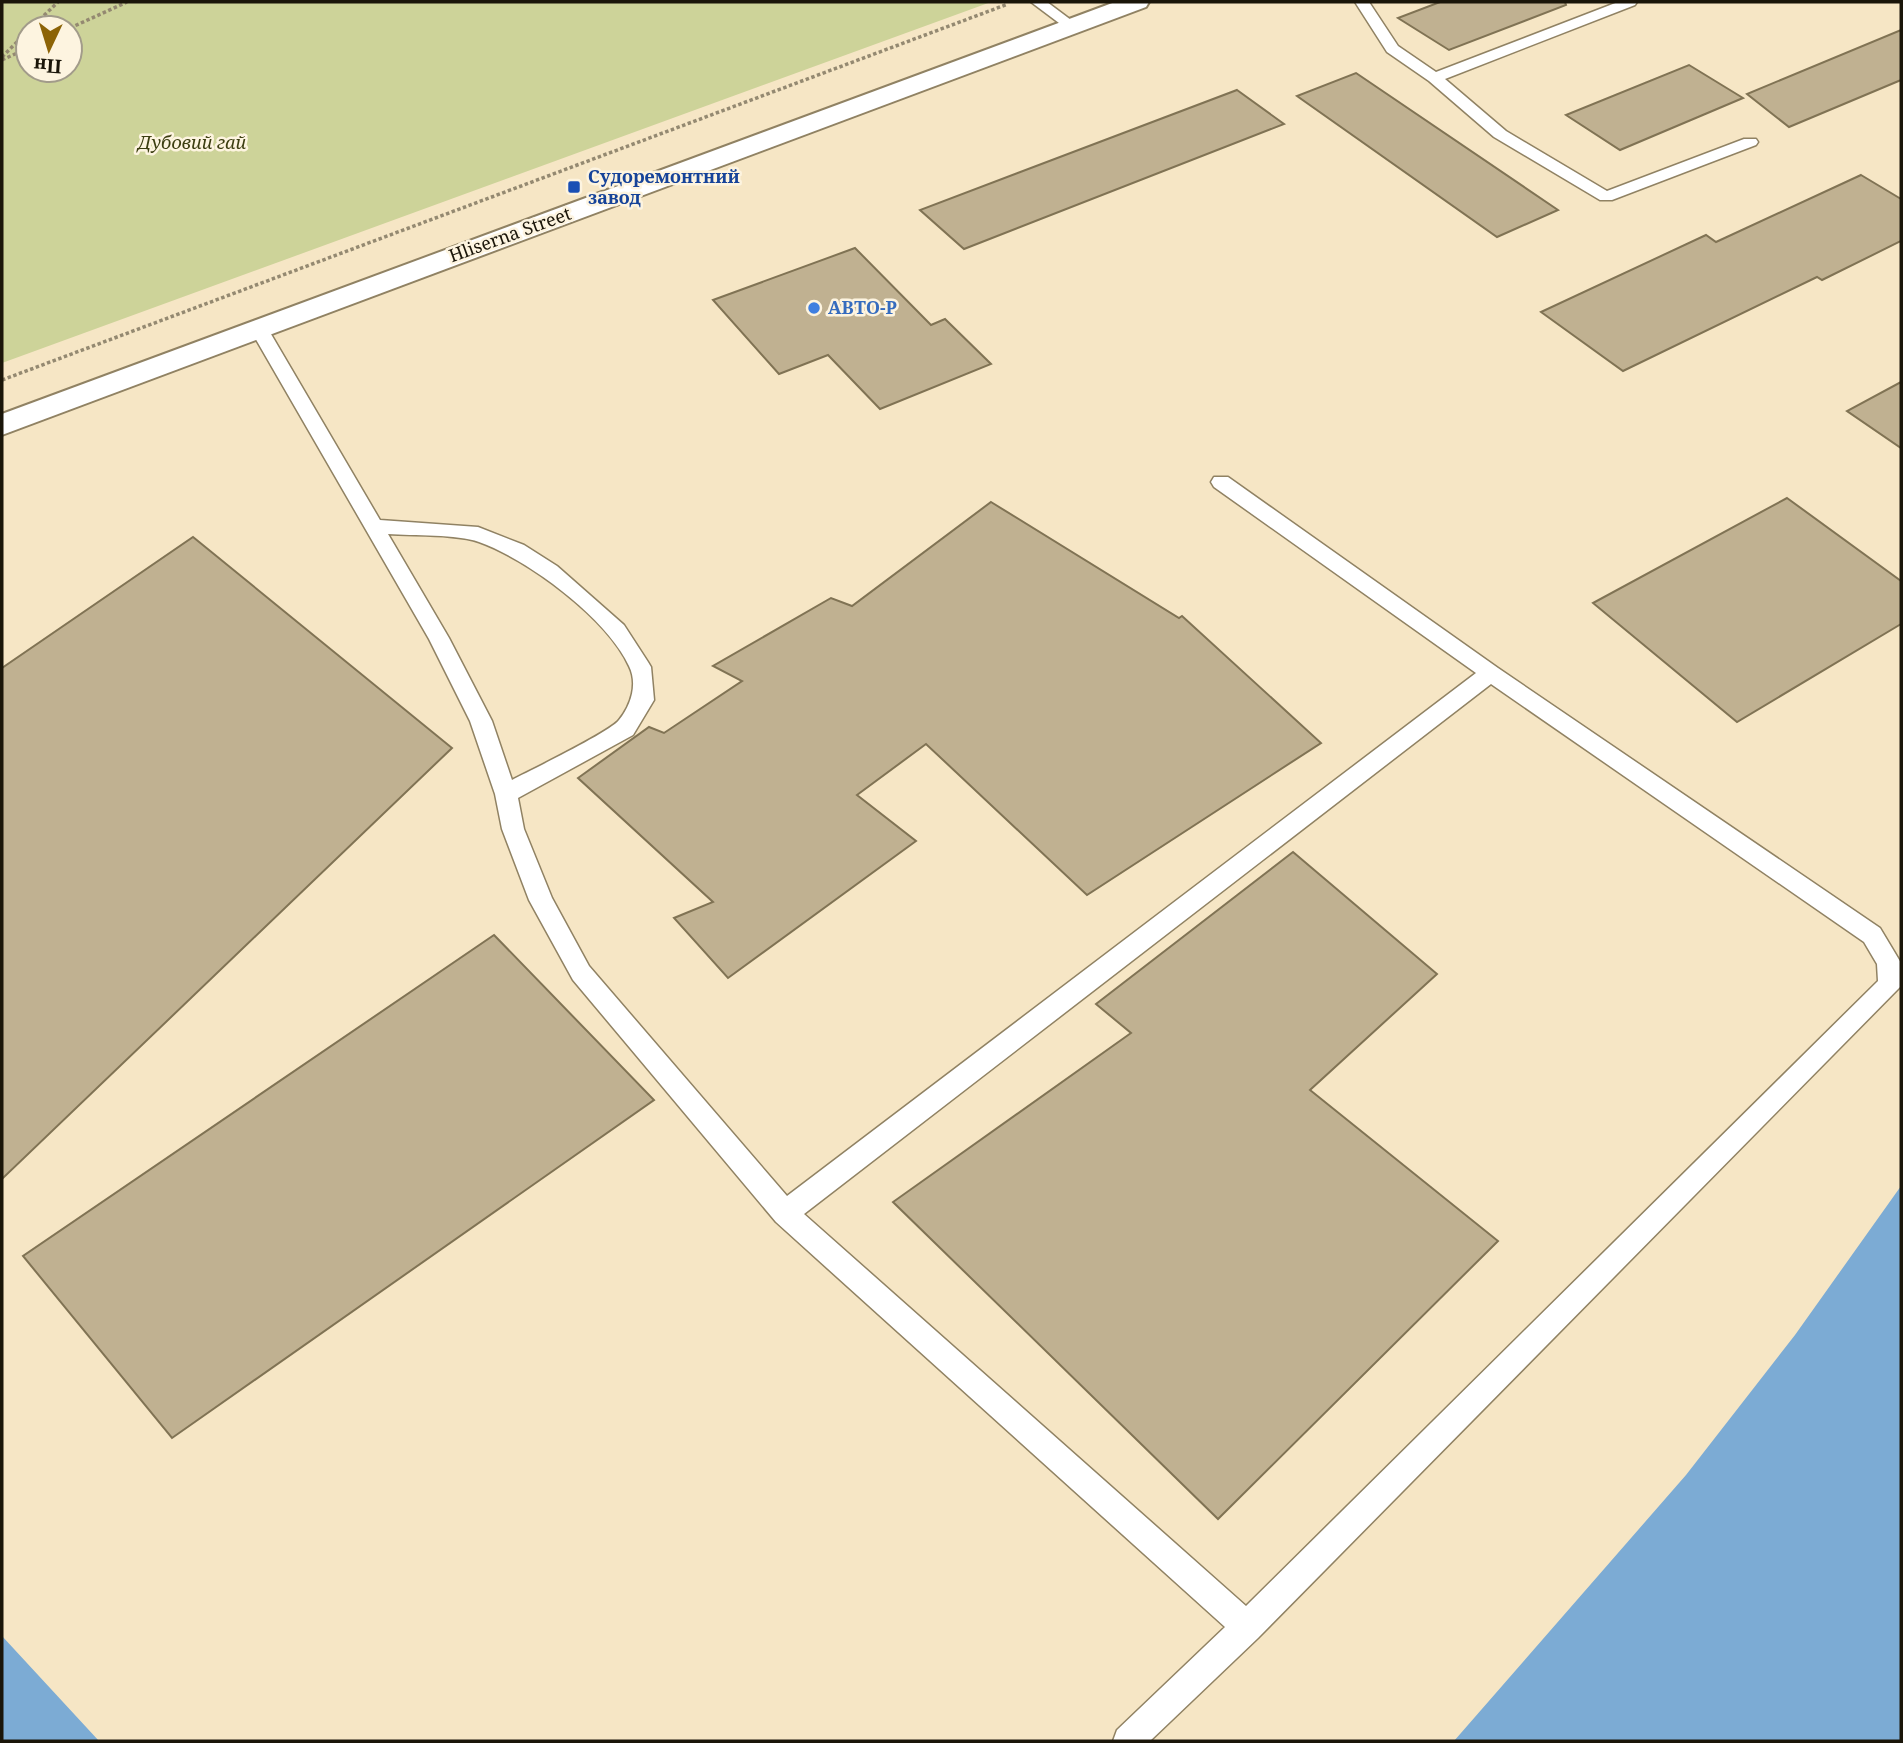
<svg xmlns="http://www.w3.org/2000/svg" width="1903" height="1743" font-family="'Noto Serif',serif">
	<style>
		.green { fill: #cdd399; fill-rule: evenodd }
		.water { fill: #7cabd4 }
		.building { fill: #c0b191; stroke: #807354; stroke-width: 2 }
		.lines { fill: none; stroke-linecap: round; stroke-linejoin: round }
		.service-casing { stroke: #908263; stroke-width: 3 }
		.minor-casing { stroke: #908263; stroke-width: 4 }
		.path { stroke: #948971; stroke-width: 3.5; stroke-dasharray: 3.5 2.5; stroke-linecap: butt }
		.service { fill: #fff; fill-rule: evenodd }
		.minor { fill: #fff; fill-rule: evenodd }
		.transit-dot { fill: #1a4fb4; stroke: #fdf4e0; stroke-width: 2.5 }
		.shop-dot { fill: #3f7fe0; stroke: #fdf4e0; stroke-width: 2.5 }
		.labels { text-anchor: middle; stroke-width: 5; stroke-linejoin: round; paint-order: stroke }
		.far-park-label { font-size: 18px; font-style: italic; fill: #3c3e11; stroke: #fdf4e0 }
		.far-transit-label { font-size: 18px; font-weight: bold; fill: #164399; stroke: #fdf4e0; text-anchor: start }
		.far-street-label { font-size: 18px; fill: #1a1509; stroke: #fdf4e0 }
		.far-shop-label { font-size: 18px; font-weight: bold; fill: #366cbe; stroke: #fdf4e0; text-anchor: start }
	</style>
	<rect width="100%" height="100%" fill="#f6e6c5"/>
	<path class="green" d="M 2,2 L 991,2 L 2,363 ZM 28,28 L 70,28 L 70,70 L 28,70 Z"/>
	<path class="water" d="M 1901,1186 L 1901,1741 L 1454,1741 L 1686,1475 L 1795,1335 Z
		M 2,1636 L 99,1741 L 2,1741 Z"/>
	<path class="building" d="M 1440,2 L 1565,2 L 1566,5 L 1449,50 L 1398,18 Z
		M 1901,30 L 1901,80 L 1789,127 L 1747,94 Z
		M 1689,65 L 1743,98 L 1620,150 L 1566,115 Z
		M 1356,73 L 1558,210 L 1497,237 L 1297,96 Z
		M 1237,90 L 1284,124 L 964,249 L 920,210 Z
		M 1861,175 L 1901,199 L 1901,241 L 1822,280 L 1817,277 L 1623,371 L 1541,312 L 1706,235 L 1716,242 Z
		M 855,248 L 931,325 L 945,319 L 991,364 L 880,409 L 828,355 L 779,374 L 713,300 Z
		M 1901,382 L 1901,448 L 1847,411 Z
		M 1787,498 L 1901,581 L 1901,624 L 1737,722 L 1593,603 Z
		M 991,502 L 1179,618 L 1182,616 L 1321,743 L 1087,895 L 926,744 L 857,795 L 916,841 L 728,978 L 674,918 L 713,902 L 578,778 L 649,727 L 664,733 L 742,681 L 713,666 L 831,598 L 852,606 Z
		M 193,537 L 452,748 L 2,1179 L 2,668 Z
		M 1293,852 L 1437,974 L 1310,1090 L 1498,1241 L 1218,1519 L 893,1202 L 1131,1033 L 1096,1004 Z
		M 494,935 L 654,1100 L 172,1438 L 23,1256 Z"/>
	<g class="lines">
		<g class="service-casing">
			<path id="service" d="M 1031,2 L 1047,2 L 1079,26 L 1072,30 L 1067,29 Z
				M 1355,2 L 1369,2 L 1398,46 L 1436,72 L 1618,2 L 1637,2 L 1635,5 L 1445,79 L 1506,131 L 1607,191 L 1744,139 L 1756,139 L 1758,142 L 1756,145 L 1612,200 L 1600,200 L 1494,137 L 1429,81 L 1387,52 Z
				M 259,324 L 268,329 L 380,520 L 478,527 L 524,545 L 557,566 L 624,625 L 648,662 L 651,667 L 654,700 L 633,735 L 518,798 L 524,829 L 552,898 L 589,966 L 787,1196 L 1476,673 L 1214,487 L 1211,482 L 1214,477 L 1228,477 L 1498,668 L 1880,928 L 1901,963 L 1901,986 L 1258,1638 L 1150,1741 L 1113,1741 L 1117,1730 L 1225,1627 L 776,1222 L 573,980 L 529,900 L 502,829 L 495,794 L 470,721 L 429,639 L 250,329 ZM 388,534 C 413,536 457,534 479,542 C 527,559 607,618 629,666 C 638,684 631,705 619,720 C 610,732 531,770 512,780 L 492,721 L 449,638 ZM 1491,684 L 1864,942 L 1877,964 L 1878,981 L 1246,1606 L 804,1214 Z"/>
		</g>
		<g class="minor-casing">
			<path id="minor" d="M 1115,2 L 1149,2 L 1146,7 L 2,435 L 2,414 Z"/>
		</g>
		<path class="path" d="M 31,28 L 58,2
			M 70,28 L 127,2
			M 2,57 L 28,31
			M 2,60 L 28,48
			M 2,380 L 1008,4"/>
		<use href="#service" class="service"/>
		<use href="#minor" class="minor"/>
	</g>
	<rect class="transit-dot" x="567" y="180" width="14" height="14" rx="3.5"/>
	<circle class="shop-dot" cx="814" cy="308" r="7"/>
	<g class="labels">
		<g class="far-park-label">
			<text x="192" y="149">Дубовий гай</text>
		</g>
		<g class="far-transit-label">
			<text x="588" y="183">Судоремонтний<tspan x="588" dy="21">завод</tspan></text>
		</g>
		<g class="far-street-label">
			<text transform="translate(510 235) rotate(-20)" y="6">Hliserna Street</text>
		</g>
		<g class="far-shop-label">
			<text x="828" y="314">АВТО-Р</text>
		</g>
	</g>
	<rect width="1903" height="1743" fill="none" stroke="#1a1509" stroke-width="7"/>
	<g transform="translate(49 49) rotate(184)"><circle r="33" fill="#fdf4e0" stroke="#a29b8a" stroke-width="2"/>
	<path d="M0-5L12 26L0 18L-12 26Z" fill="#8c6306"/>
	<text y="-10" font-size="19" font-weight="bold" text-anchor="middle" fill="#1a1509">Пн</text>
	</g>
</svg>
